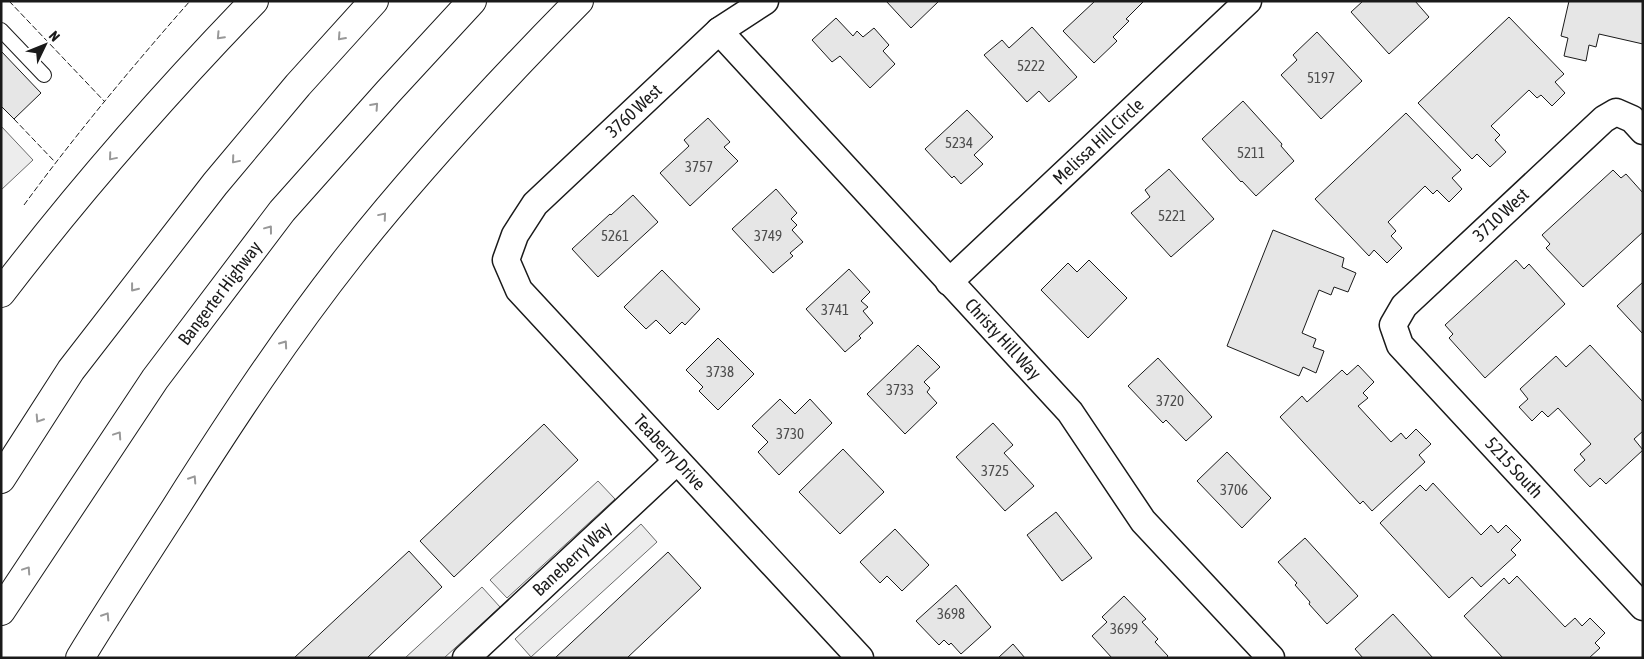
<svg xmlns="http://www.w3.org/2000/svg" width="1644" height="659" font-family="'Asap Condensed',sans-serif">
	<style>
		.built { fill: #ededed; stroke: #6a6a6a }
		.building { fill: #e6e6e6; stroke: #1a1a1a }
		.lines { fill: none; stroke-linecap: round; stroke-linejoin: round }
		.lane-casing { stroke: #1a1a1a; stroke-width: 16 }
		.street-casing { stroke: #1a1a1a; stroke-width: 29 }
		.highway-casing { stroke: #1a1a1a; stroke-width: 30 }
		.lane { stroke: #fff; stroke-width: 14 }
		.street { stroke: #fff; stroke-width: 26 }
		.highway { stroke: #fff; stroke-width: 28 }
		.fence { stroke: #1a1a1a; stroke-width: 1; stroke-dasharray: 6 2.5; stroke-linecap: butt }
		.oneway { stroke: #989898 }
		.labels { text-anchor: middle; stroke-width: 4; stroke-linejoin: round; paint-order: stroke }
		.number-label { font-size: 15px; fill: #4d4d4d }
		.street-label { font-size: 18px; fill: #1a1a1a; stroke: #fff }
	</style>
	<rect width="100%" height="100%" fill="#fff"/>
	<path class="built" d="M 1,126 L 33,160 L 1,190 Z
		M 598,481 L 615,499 L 507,598 L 490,580 Z
		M 641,524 L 657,542 L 531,657 L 515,639 Z
		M 482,587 L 500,607 L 444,658 L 405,658 Z"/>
	<path class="building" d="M 886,1 L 939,1 L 911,28 Z
		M 1095,1 L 1144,1 L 1126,19 L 1129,21 L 1113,37 L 1117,41 L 1094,63 L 1063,31 Z
		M 1363,1 L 1415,1 L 1429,17 L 1389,54 L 1351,12 Z
		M 1569,1 L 1643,1 L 1643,44 L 1599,34 L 1596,47 L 1589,45 L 1586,61 L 1564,56 L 1568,38 L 1561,36 Z
		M 1509,17 L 1564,74 L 1555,82 L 1565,93 L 1552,106 L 1541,95 L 1537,98 L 1529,90 L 1491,126 L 1500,135 L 1495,140 L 1506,152 L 1490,167 L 1477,154 L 1472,159 L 1418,103 Z
		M 836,18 L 853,36 L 857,31 L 863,37 L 874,28 L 889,45 L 883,51 L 895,64 L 870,88 L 840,56 L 832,62 L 812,40 Z
		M 1032,27 L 1077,77 L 1049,102 L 1039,91 L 1027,102 L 984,55 L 1002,40 L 1009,48 Z
		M 1317,32 L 1362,81 L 1321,119 L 1281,75 L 1297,60 L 1293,55 Z
		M 1,51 L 41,93 L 14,119 L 1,106 Z
		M 1243,101 L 1282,144 L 1281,146 L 1294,161 L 1256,196 L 1242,181 L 1241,182 L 1202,139 Z
		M 967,110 L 993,137 L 974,155 L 983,164 L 961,184 L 954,176 L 952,178 L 925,149 Z
		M 1406,113 L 1461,170 L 1452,178 L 1462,189 L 1449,202 L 1437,190 L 1433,194 L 1425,186 L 1388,222 L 1396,231 L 1391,236 L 1402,248 L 1387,263 L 1374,250 L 1369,256 L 1315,199 Z
		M 708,118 L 730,142 L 724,147 L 738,161 L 690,206 L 660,173 L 689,146 L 684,140 Z
		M 1169,169 L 1214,219 L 1171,257 L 1131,213 L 1150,197 L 1145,190 Z
		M 1613,170 L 1621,178 L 1626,174 L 1643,193 L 1643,232 L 1583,287 L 1546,248 L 1550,244 L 1542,235 Z
		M 776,189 L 797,213 L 791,219 L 797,225 L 792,230 L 803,242 L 790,253 L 793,256 L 773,273 L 732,229 Z
		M 633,195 L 658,222 L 598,277 L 572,249 L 610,214 L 611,215 Z
		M 1273,230 L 1344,258 L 1342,267 L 1356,273 L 1348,292 L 1334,287 L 1331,295 L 1319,290 L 1302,333 L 1316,339 L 1313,347 L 1324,351 L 1316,373 L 1303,367 L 1299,376 L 1227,346 Z
		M 1089,260 L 1127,298 L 1088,338 L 1041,290 L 1068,263 L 1077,272 Z
		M 1516,260 L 1524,269 L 1529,264 L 1565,304 L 1485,378 L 1449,338 L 1453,334 L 1445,325 Z
		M 849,269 L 870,292 L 861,301 L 868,307 L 863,311 L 873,323 L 859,336 L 861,338 L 845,352 L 806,309 Z
		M 662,270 L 700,309 L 685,325 L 682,322 L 670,334 L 656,320 L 646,329 L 624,307 Z
		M 1643,282 L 1643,334 L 1617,306 Z
		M 718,338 L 754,374 L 718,410 L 699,391 L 703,387 L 686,370 Z
		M 918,345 L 940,367 L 924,382 L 930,388 L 927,392 L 937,403 L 905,434 L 867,394 Z
		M 1590,345 L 1643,402 L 1643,431 L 1634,439 L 1643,450 L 1606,484 L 1600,478 L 1590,487 L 1574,470 L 1585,460 L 1580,454 L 1591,444 L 1558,408 L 1548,417 L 1542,411 L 1532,421 L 1519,407 L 1528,399 L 1520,389 L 1556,356 L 1566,367 Z
		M 1158,358 L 1212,417 L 1186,441 L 1166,420 L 1163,423 L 1128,386 Z
		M 1358,365 L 1374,382 L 1363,393 L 1368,398 L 1358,406 L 1391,442 L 1401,433 L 1406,439 L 1416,429 L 1431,444 L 1419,455 L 1425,462 L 1372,511 L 1363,501 L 1360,504 L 1280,417 L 1302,396 L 1307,402 L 1342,370 L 1347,375 Z
		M 780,399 L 795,414 L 810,399 L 832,423 L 779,475 L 758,452 L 768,442 L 752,426 Z
		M 993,423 L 1013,445 L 1004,453 L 1034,486 L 1005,511 L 956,457 Z
		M 544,424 L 578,460 L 454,577 L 420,541 Z
		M 843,449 L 884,492 L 840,534 L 799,492 Z
		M 1227,452 L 1271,498 L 1242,528 L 1197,481 Z
		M 1433,483 L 1481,535 L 1491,525 L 1498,533 L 1506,525 L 1521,540 L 1511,550 L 1516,555 L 1481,587 L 1472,577 L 1449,598 L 1380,523 L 1420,485 L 1426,491 Z
		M 1056,512 L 1092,558 L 1062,581 L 1027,535 Z
		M 895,529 L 929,565 L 902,591 L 887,576 L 880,583 L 860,562 Z
		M 1305,538 L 1358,596 L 1327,624 L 1309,604 L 1310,602 L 1295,585 L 1297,583 L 1278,562 Z
		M 409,551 L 442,587 L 367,658 L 294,658 Z
		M 668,552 L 701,588 L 627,658 L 555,658 Z
		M 1517,576 L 1565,627 L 1575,618 L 1582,626 L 1590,618 L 1605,633 L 1595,643 L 1600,648 L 1589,658 L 1503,658 L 1464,616 L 1504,578 L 1509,584 Z
		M 956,585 L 991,627 L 961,654 L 951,643 L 949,645 L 944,640 L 939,645 L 916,621 Z
		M 1124,596 L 1146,619 L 1142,622 L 1158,639 L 1155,642 L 1168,656 L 1166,658 L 1112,658 L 1092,636 L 1107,622 L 1102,617 Z
		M 1393,614 L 1433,658 L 1363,658 L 1355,649 Z
		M 1013,644 L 1025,658 L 998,658 Z"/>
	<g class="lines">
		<g class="lane-casing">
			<path id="lane" d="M 1,30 L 44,75"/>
		</g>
		<g class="street-casing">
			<g id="street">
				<path id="s1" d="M 765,1 L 719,31 L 535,204 L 515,235 L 506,260 L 519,290 L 860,658"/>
				<path id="s2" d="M 719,31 L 1070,412 L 1143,521 L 1271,658"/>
				<path id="s3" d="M 1643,131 L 1632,119 L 1616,112 L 1604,119 L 1404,306 L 1393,325 L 1400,345 L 1643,607"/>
				<path id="s4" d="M 949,282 L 1248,1"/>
				<path id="s5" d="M 466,658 L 677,461"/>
			</g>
		</g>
		<g class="highway-casing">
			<g id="highway">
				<path d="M 1,293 C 79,191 165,93 254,1"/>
				<path d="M 1,479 L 71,370 L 215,184 L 298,85 L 374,1"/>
				<path id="s6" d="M 1,611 L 155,379 L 282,211 L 388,92 L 472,1"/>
				<path d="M 80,658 C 111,607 144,557 176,507 C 231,420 287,335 351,254 C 421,166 499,82 579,1"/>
			</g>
		</g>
		<use href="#lane" class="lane"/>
		<use href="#street" class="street"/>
		<use href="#highway" class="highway"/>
		<path class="fence" d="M 9,1 L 105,102
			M 14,119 L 55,162
			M 24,205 C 76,134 132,67 190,1"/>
	</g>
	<defs><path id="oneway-chevron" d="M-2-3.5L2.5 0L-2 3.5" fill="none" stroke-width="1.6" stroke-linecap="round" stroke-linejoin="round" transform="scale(1.25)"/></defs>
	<g class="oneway">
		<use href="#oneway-chevron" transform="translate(220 36) rotate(133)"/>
		<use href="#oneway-chevron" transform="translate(341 37) rotate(132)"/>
		<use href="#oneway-chevron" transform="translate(375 106) rotate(-48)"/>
		<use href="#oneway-chevron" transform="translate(112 157) rotate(130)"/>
		<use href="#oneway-chevron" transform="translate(235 160) rotate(130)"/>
		<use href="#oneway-chevron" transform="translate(383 216) rotate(-50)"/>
		<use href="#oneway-chevron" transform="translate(269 229) rotate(-53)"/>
		<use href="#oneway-chevron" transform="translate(134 288) rotate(128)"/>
		<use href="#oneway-chevron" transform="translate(284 344) rotate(-55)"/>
		<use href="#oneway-chevron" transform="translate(39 419) rotate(123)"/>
		<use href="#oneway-chevron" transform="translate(118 435) rotate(-56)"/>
		<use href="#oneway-chevron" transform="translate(193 479) rotate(-57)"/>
		<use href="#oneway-chevron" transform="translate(27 570) rotate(-56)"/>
		<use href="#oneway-chevron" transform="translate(106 616) rotate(-57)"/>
	</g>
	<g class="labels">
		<g class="number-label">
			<text x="1031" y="71">5222</text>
			<text x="1321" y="83">5197</text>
			<text x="959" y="148">5234</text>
			<text x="1251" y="158">5211</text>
			<text x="699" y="172">3757</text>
			<text x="1172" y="221">5221</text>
			<text x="615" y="241">5261</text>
			<text x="768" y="241">3749</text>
			<text x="835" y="315">3741</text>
			<text x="720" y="377">3738</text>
			<text x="900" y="395">3733</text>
			<text x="1170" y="406">3720</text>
			<text x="790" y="439">3730</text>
			<text x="995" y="476">3725</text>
			<text x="1234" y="495">3706</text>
			<text x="951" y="619">3698</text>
			<text x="1124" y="634">3699</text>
		</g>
		<g class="street-label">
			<text transform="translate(634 111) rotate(-43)" y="6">3760 West</text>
			<text dy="6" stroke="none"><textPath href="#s4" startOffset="205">Melissa Hill Circle</textPath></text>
			<text transform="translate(1501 215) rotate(-43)" y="6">3710 West</text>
			<text dy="6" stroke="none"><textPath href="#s6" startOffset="386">Bangerter Highway</textPath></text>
			<text dy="6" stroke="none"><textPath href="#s2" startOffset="419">Christy Hill Way</textPath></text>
			<text dy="6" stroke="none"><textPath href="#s1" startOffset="625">Teaberry Drive</textPath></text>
			<text dy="6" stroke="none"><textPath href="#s3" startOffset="532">5215 South</textPath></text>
			<text dy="6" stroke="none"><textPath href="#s5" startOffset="145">Baneberry Way</textPath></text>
		</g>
	</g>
	<rect width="1644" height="659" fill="none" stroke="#1a1a1a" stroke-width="5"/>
	<g transform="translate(45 45) rotate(47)" stroke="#ffffff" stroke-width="4" paint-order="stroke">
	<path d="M0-4L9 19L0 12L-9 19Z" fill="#1a1a1a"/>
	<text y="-8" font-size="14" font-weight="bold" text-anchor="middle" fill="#1a1a1a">N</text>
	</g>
</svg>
